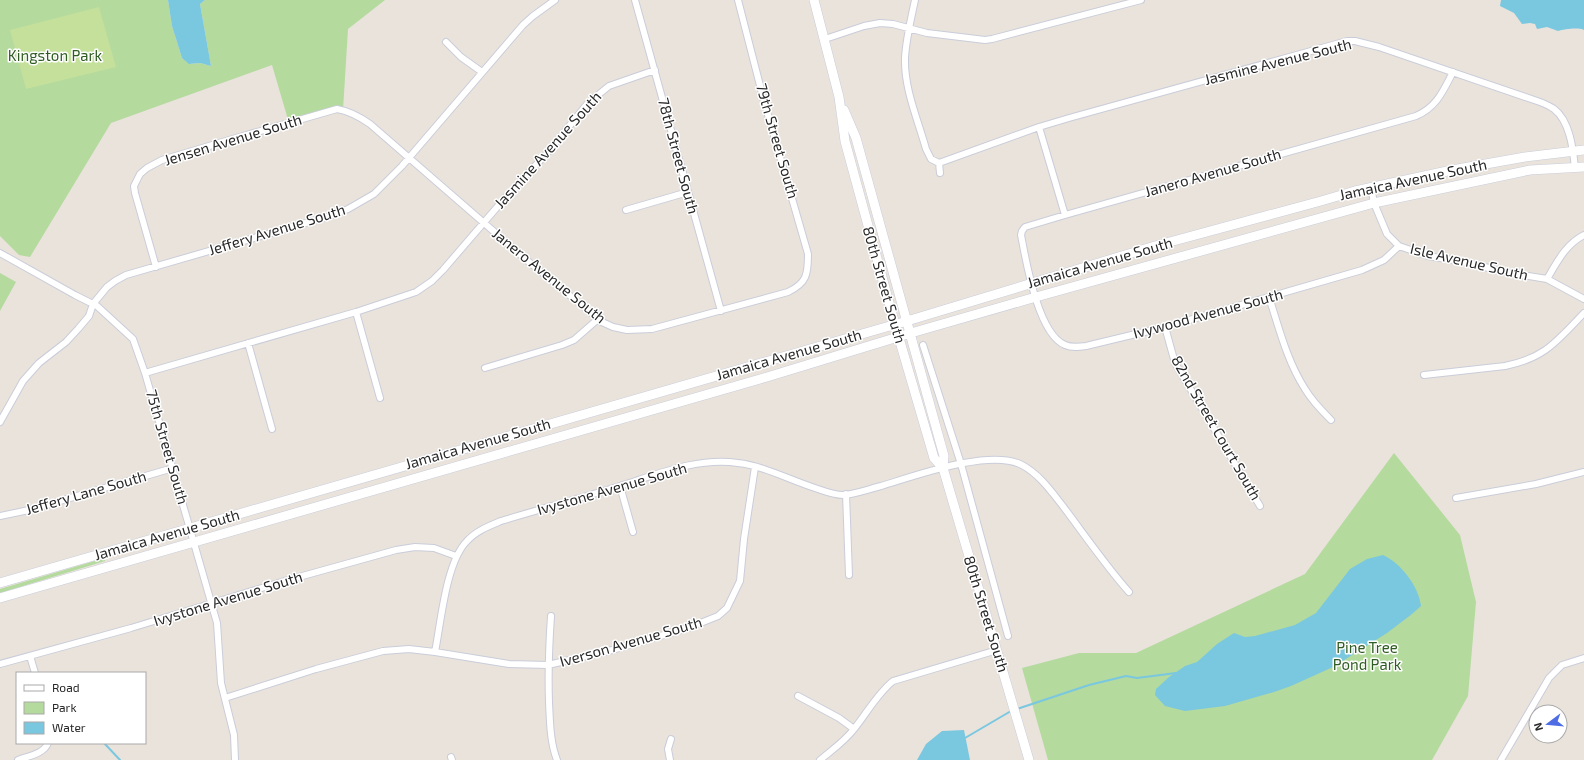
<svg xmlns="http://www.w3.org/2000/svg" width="1584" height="760" font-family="'Exo 2',sans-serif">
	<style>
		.green { fill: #b4da9e }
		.pitch { fill: #c4e09b }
		.water { fill: #7ac7e0 }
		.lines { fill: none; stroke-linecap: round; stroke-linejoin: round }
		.stream { stroke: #7ac7e0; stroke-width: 2 }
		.street-casing { stroke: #cacdd9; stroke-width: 8 }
		.secondary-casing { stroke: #cacdd9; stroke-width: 10 }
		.street { stroke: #fff; stroke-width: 6 }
		.secondary { stroke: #fff; stroke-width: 9 }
		.labels { text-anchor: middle; stroke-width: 3; stroke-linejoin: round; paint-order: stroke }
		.park-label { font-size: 15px; fill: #2f5c22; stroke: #fff }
		.street-label { font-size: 15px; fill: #282828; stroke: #fff }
	</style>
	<rect width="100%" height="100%" fill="#e9e3dc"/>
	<path class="green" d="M 0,0 L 168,0 L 172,26 L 182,58 L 190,64 L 200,63 L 211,66 L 200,4 L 205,0 L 385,0 L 348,29 L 343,110 L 289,123 L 272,65 L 111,123 L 30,257 L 19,255 L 0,236 Z
		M 0,273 L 16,282 L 0,311 Z
		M 1394,453 L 1460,535 L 1476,602 L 1468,696 L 1432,760 L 1048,760 L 1022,668 L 1079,653 L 1136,653 L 1305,574 Z
		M 105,558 L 105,561 L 0,593 L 0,589 Z"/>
	<path class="pitch" d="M 99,7 L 116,67 L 26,89 L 10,30 Z"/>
	<path class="water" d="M 168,0 L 205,0 L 200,4 L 211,66 L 200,63 L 189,64 L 182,58 L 172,26 Z
		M 1501,0 L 1584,0 L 1584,30 C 1579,27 1564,29 1558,31 L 1547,27 L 1537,29 L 1535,24 L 1530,23 L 1522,24 L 1514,13 L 1500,6 Z
		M 1383,555 C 1401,563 1419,587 1421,606 L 1412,614 L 1387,633 L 1333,667 L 1291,686 L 1274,692 L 1225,706 L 1185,711 L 1165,706 L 1155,695 L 1156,689 L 1169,677 L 1185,666 L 1197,662 L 1217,644 L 1234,633 L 1245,637 L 1255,636 L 1295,625 L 1316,613 L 1350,569 L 1367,559 Z
		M 964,730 L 970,760 L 917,760 L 926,744 L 942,731 Z"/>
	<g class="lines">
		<path class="stream" d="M 1017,709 L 1089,685 L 1126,676 L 1137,678 L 1176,673
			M 965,738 L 1011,711
			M 104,743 L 120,760"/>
		<g class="street-casing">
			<path id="street" d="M 635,0 L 721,311
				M 915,0 C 911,19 906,39 905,58 C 904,89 918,120 926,149 L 931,159 L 939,163
				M 825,39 L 864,26 L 880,23 L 893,24 L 927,33 L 985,40 L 992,39 L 1141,0
				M 446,42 L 461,57 L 482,72
				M 1039,127 L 1065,215
				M 939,163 L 1039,127 L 1069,118 L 1347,41 L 1355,41 L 1379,47 L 1540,102 C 1545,104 1550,106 1554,109 C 1570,121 1573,149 1575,168
				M 939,163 L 940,173
				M 1371,187 L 1374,203 L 1387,234 L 1399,246 L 1428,256 L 1459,261 L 1510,273 L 1547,279 L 1584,299
				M 626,210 L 688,192
				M 1399,246 L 1384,260 L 1362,270 L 1165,327 L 1086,346 C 1079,347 1072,348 1065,345 C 1038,334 1026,261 1021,235 L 1022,231 L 1025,227 L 1065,215 L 1416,116 C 1437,107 1443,91 1453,72
				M 0,253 L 75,295 L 97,306 L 133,339 L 145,373 L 217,623 L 221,683 L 234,735 L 235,760
				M 156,267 L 135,193 L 134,186 L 140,174 L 147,168 L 162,160 L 236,138 L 337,109 C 349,111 360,117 370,124 L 529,262 L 602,322 L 613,327 L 627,330 L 652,329 L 788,292 C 807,283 808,274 808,254 L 764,101 L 738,0
				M 1547,279 C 1557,262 1566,244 1584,235
				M 1269,297 C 1279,328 1287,361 1305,389 C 1312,401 1322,411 1331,420
				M 356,312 L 380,398
				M 1165,327 L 1175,363 L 1260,506
				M 248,343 L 272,429
				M 923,345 L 961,464 L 1008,636
				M 485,368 L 562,345 L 574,340 L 598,319
				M 145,373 L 356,312 L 416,292 L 432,281 L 443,270 L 505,198 L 549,151 L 588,103 L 609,86 L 655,70
				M 1424,375 L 1505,366 C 1545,358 1557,341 1584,313
				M 0,422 L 23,381 L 39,363 L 66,342 L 78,329 L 89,316 L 93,304 L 107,287 L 115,281 L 126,275 L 330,216 L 348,209 L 374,194 L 402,166 L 523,25 L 533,16 L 555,0
				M 620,486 L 633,532
				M 846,494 L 849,575
				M 1456,498 L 1536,484 L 1584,472
				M 0,516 L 29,510 L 173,468
				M 551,616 C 549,645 548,673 549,702 C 550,722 550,742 557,760
				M 435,652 C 441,622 446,562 467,541 C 476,531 489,526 501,521 C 541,509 581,498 620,486 C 658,474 698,457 738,463 C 764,466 790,480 815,488 C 824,491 833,495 843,495 C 856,494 869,489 881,486 C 915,476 990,448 1022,465 C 1039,474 1051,491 1062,505 C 1084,534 1105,565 1129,592
				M 30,656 L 35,673
				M 0,664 L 131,628 L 288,580 L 396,550 L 415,547 L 434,548 L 456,556
				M 798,696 L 839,718 L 854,729
				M 225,698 L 316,669 L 383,651 L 409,649 L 435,652 L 509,664 L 548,665 L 612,650 L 688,628 L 718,616 L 727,608 L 740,581 L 744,539 L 755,467
				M 451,757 L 452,760
				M 18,760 C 28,756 44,754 48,743
				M 670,760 L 668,749 L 671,739
				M 820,760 C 832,750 845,741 854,729 C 867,713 877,694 893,681 L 997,650
				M 1501,760 L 1549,678 L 1562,665 L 1584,658"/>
		</g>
		<g class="secondary-casing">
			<path id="secondary" d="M 814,0 L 839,97 L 845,141 L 894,321 L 934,458 L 943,468 L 1029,760
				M 844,110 L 856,138 L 944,456 L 943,468
				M 0,583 L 907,321 L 1155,246 L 1321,201 L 1355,191 L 1452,170 L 1525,157 L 1584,150
				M 0,598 L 767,377 L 911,333 L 1036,297 L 1374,203 L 1530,170 L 1584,167"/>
		</g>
		<use href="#street" class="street"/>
		<use href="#secondary" class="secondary"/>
	</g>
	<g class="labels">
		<g class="park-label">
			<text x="55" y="61">Kingston Park</text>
			<text x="1367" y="653">Pine Tree<tspan x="1367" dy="17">Pond Park</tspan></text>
		</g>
		<g class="street-label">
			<text transform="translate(1278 62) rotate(-14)" y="5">Jasmine Avenue South</text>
			<text transform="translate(233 140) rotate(-17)" y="5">Jensen Avenue South</text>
			<text transform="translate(777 141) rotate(74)" y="5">79th Street South</text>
			<text transform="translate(548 150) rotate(-48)" y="5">Jasmine Avenue South</text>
			<text transform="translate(678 156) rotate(75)" y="5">78th Street South</text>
			<text transform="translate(1213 173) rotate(-16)" y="5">Janero Avenue South</text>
			<text transform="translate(1413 180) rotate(-12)" y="5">Jamaica Avenue South</text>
			<text transform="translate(277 230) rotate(-17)" y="5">Jeffery Avenue South</text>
			<text transform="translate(1469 262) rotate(13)" y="5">Isle Avenue South</text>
			<text transform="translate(1100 263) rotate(-16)" y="5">Jamaica Avenue South</text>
			<text transform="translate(549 276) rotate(39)" y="5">Janero Avenue South</text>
			<text transform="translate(884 285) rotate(74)" y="5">80th Street South</text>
			<text transform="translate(1208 314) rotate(-15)" y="5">Ivywood Avenue South</text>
			<text transform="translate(789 355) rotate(-16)" y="5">Jamaica Avenue South</text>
			<text transform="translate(1216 428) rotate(60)" y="5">82nd Street Court South</text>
			<text transform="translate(478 444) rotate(-16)" y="5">Jamaica Avenue South</text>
			<text transform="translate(167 447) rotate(74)" y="5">75th Street South</text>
			<text transform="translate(612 489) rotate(-16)" y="5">Ivystone Avenue South</text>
			<text transform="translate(86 493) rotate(-16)" y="5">Jeffery Lane South</text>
			<text transform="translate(167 535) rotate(-16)" y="5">Jamaica Avenue South</text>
			<text transform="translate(228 599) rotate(-17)" y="5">Ivystone Avenue South</text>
			<text transform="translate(986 614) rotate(73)" y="5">80th Street South</text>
			<text transform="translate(631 642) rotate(-16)" y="5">Iverson Avenue South</text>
		</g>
	</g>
	<rect x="16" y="672" width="130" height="72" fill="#ffffff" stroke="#a9a9a9"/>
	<rect x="24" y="685" width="20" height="6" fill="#ffffff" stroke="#a9a9a9"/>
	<text x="52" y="692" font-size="12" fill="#282828">Road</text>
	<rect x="24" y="702" width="20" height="12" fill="#b4da9e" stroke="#a9a9a9"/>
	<text x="52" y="712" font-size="12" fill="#282828">Park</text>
	<rect x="24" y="722" width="20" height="12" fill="#7ac7e0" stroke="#a9a9a9"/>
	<text x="52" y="732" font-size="12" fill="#282828">Water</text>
	<g transform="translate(1548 724) rotate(254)"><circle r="19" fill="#ffffff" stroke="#a9a9a9"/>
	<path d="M0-3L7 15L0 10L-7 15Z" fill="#4e6de4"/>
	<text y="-6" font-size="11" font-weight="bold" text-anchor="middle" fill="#282828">N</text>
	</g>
</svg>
